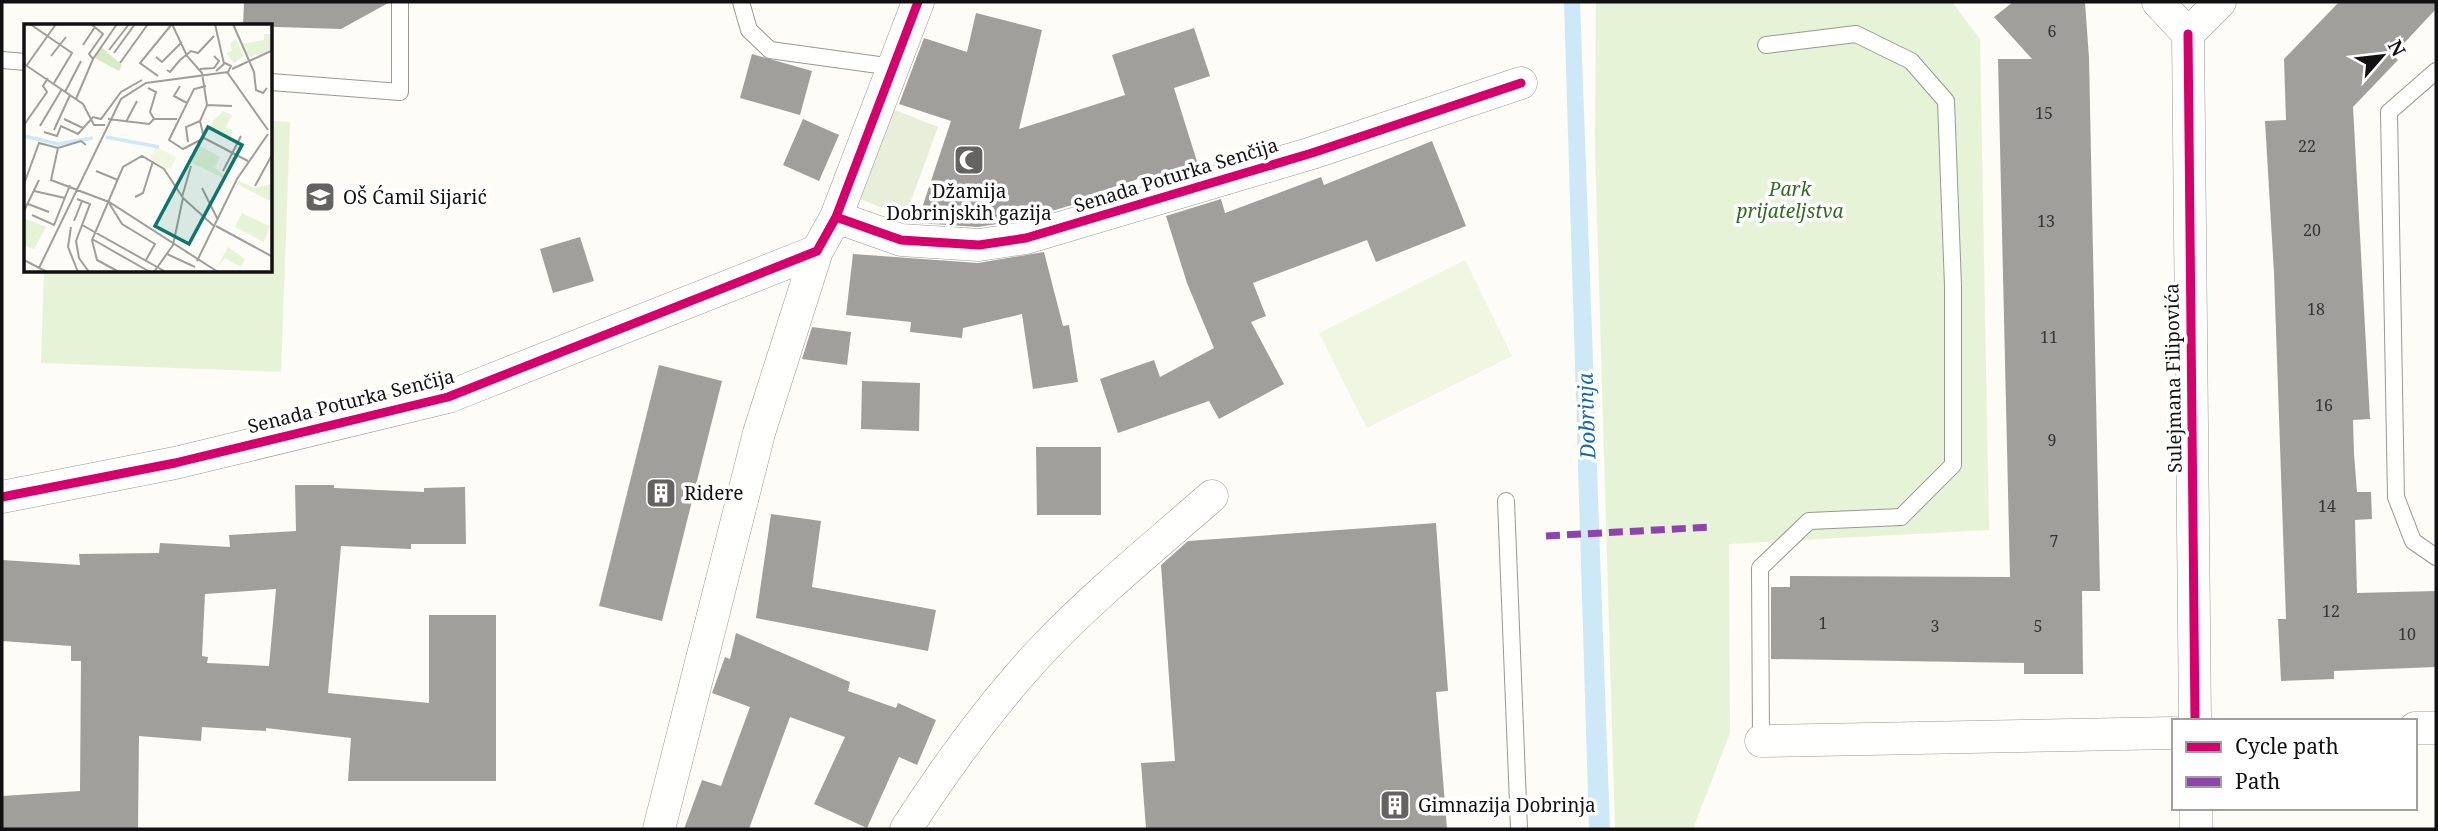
<svg xmlns="http://www.w3.org/2000/svg" width="2438" height="831" font-family="'Noto Serif',serif">
	<style>
		.green { fill: #e7f3d7 }
		.cemetery { fill: #e9eedb }
		.pitch { fill: #f0f6e1 }
		.water { fill: #cde8f7 }
		.building { fill: #a19f9c; fill-rule: evenodd }
		.lines { fill: none; stroke-linecap: round; stroke-linejoin: round }
		.service-casing { stroke: #979795; stroke-width: 18 }
		.minor-casing { stroke: #979795; stroke-width: 33 }
		.service { stroke: #fffffe; stroke-width: 16 }
		.minor { stroke: #fffffe; stroke-width: 32 }
		.quiet { stroke: #8e44ad; stroke-width: 7; stroke-dasharray: 14 7; stroke-linecap: butt }
		.cycleway-casing { stroke: #fff; stroke-width: 13 }
		.cycleway { stroke: #d6006c; stroke-width: 9 }
		.labels { text-anchor: middle; stroke-width: 7; stroke-linejoin: round; paint-order: stroke }
		.number-label { font-size: 16px; fill: #353434 }
		.street-label { font-size: 19px; fill: #111; stroke: #fff }
		.park-label { font-size: 19px; font-style: italic; fill: #2f6b1f; stroke: #fff }
		.poi-label { font-size: 19px; fill: #111; stroke: #fff; text-anchor: start }
		.water-label { font-size: 21px; font-style: italic; fill: #1768a6; stroke: #fff }
		.inset-river { fill: none; stroke: #cde8f7; stroke-width: 3.5 }
		.inset-road { fill: none; stroke: #9f9e9b; stroke-width: 2 }
		.view { fill: #0f766e; fill-opacity: 0.15; stroke: #0f766e; stroke-width: 3.5 }
		.inset-edge { fill: none; stroke: #111; stroke-width: 3.5 }
	</style>
	<rect width="100%" height="100%" fill="#fdfcf7"/>
	<path class="green" d="M 1596,2 L 1952,2 L 1980,39 L 1989,530 L 1729,544 L 1730,733 L 1693,829 L 1615,829 L 1595,148 Z
		M 271,121 L 290,122 L 281,372 L 41,363 L 44,271 L 271,271 Z"/>
	<path class="cemetery" d="M 890,108 L 938,127 L 905,217 L 855,197 Z"/>
	<path class="pitch" d="M 1465,260 L 1512,356 L 1367,428 L 1319,333 Z"/>
	<path class="water" d="M 1564,2 L 1580,2 L 1610,829 L 1589,829 Z"/>
	<path class="building" d="M 244,2 L 390,2 L 341,29 L 243,26 Z
		M 2013,2 L 2085,2 L 2089,58 L 2100,591 L 2082,591 L 2083,674 L 2024,674 L 2024,663 L 1771,659 L 1771,587 L 1790,587 L 1790,576 L 2010,577 L 1998,59 L 2032,59 L 1994,17 Z
		M 2339,2 L 2436,2 L 2436,9 L 2393,55 L 2398,60 L 2353,107 L 2370,419 L 2353,420 L 2354,454 L 2357,492 L 2371,492 L 2372,519 L 2355,520 L 2357,593 L 2436,591 L 2436,667 L 2334,671 L 2334,679 L 2281,681 L 2278,619 L 2286,619 L 2274,273 L 2265,121 L 2286,120 L 2284,59 Z
		M 976,13 L 1042,30 L 1019,129 L 1125,95 L 1112,55 L 1194,28 L 1210,76 L 1174,88 L 1199,168 L 1155,181 L 1153,174 L 1074,200 L 1075,204 L 1022,220 L 978,227 L 917,223 L 951,121 L 899,104 L 924,38 L 967,52 Z
		M 752,54 L 812,71 L 800,115 L 740,98 Z
		M 803,119 L 839,135 L 819,181 L 783,165 Z
		M 1432,141 L 1466,226 L 1376,262 L 1367,240 L 1253,283 L 1266,316 L 1251,322 L 1284,384 L 1219,419 L 1209,401 L 1118,433 L 1100,379 L 1154,360 L 1160,377 L 1214,348 L 1187,283 L 1166,216 L 1221,199 L 1225,213 L 1321,177 L 1324,185 Z
		M 580,237 L 594,281 L 553,293 L 540,249 Z
		M 1044,252 L 1063,326 L 1069,325 L 1078,382 L 1033,389 L 1022,314 L 963,328 L 962,338 L 910,332 L 911,322 L 846,315 L 853,254 L 978,263 Z
		M 812,327 L 851,332 L 847,365 L 802,359 Z
		M 659,365 L 722,381 L 662,621 L 599,606 Z
		M 862,381 L 920,383 L 919,431 L 861,429 Z
		M 1036,447 L 1101,447 L 1101,515 L 1037,515 Z
		M 295,485 L 334,485 L 334,488 L 424,492 L 424,488 L 465,487 L 466,544 L 411,544 L 411,549 L 341,546 L 328,693 L 429,703 L 429,615 L 496,615 L 496,781 L 348,781 L 351,738 L 266,728 L 266,731 L 202,727 L 201,741 L 139,736 L 138,829 L 2,829 L 2,796 L 80,791 L 81,661 L 71,661 L 71,646 L 2,641 L 2,560 L 80,565 L 79,554 L 159,553 L 160,543 L 230,547 L 229,535 L 296,531 ZM 276,589 L 269,666 L 207,663 L 208,657 L 202,656 L 205,594 Z
		M 771,514 L 821,521 L 812,587 L 936,610 L 928,651 L 756,618 Z
		M 1436,523 L 1448,691 L 1436,692 L 1447,829 L 1146,829 L 1141,763 L 1175,761 L 1161,565 L 1188,541 Z
		M 736,633 L 850,682 L 848,691 L 896,708 L 898,703 L 936,720 L 917,765 L 899,757 L 867,828 L 814,804 L 845,737 L 790,717 L 749,829 L 684,829 L 702,780 L 721,786 L 750,707 L 712,693 L 725,657 L 730,659 Z"/>
	<g class="lines">
		<g class="service-casing">
			<path id="service" d="M 741,2 L 749,30 L 770,50 L 893,67
				M 2,60 L 26,62
				M 2436,71 L 2389,112 L 2396,497 L 2413,541 L 2436,557
				M 271,82 L 400,92 L 400,2
				M 1506,501 L 1519,829
				M 1761,741 L 1760,568 L 1809,521 L 1901,517 L 1953,465 L 1953,286 L 1946,101 L 1911,61 L 1856,34 L 1766,45"/>
		</g>
		<g class="minor-casing">
			<path id="minor" d="M 2158,2 L 2188,34
				M 2188,34 L 2195,721
				M 2188,34 L 2220,2
				M 836,217 L 901,240 L 979,245 L 1026,238 L 1312,153 L 1521,83
				M 2,497 L 175,463 L 448,397 L 817,251 L 836,217 L 918,2
				M 2415,728 L 2436,728
				M 1761,741 L 2174,733
				M 2196,808 L 2196,829
				M 659,829 L 759,433 L 817,251
				M 906,829 C 948,764 992,703 1045,647 C 1097,593 1156,545 1212,496"/>
		</g>
		<use href="#service" class="service"/>
		<use href="#minor" class="minor"/>
		<path class="quiet" d="M 1546,536 L 1711,527"/>
		<g class="cycleway-casing">
			<path id="cycleway" d="M 2188,34 L 2195,721
				M 836,217 L 901,240 L 979,245 L 1026,238 L 1312,153 L 1521,83
				M 2,497 L 175,463 L 448,397 L 817,251 L 836,217 L 918,2"/>
		</g>
		<use href="#cycleway" class="cycleway"/>
	</g>
	<defs>
		<g id="mosque-square" transform="scale(1.575)"><rect x="-9" y="-9" width="18" height="18" rx="4" fill="#646362" stroke="#fff"/><path d="M3.5-4.9A6 6 0 1 0 3.5 4.9A5 5 0 1 1 3.5-4.9Z" fill="#fff"/></g>
		<g id="school-square" transform="scale(1.575)"><rect x="-9" y="-9" width="18" height="18" rx="4" fill="#646362" stroke="#fff"/><path d="M0-5L7-2L0 1L-7-2ZM-4 1L0 2.5L4 1V4Q0 6-4 4Z" fill="#fff"/></g>
		<g id="building-square" transform="scale(1.575)"><rect x="-9" y="-9" width="18" height="18" rx="4" fill="#646362" stroke="#fff"/><path d="M-4-6H4V6H1V3H-1V6H-4ZM-2.5-4.3h1.7v1.8h-1.7ZM.8-4.3h1.7v1.8H.8ZM-2.5-1h1.7V.8h-1.7ZM.8-1h1.7V.8H.8Z" fill="#fff"/></g>
	</defs>
	<g fill-rule="evenodd">
		<use href="#mosque-square" x="969" y="160"/>
		<use href="#school-square" x="320" y="197"/>
		<use href="#building-square" x="661" y="493"/>
		<use href="#building-square" x="1395" y="805"/>
	</g>
	<g class="labels">
		<g class="number-label">
			<text x="2052" y="37">6</text>
			<text x="2044" y="119">15</text>
			<text x="2307" y="152">22</text>
			<text x="2046" y="227">13</text>
			<text x="2312" y="236">20</text>
			<text x="2316" y="315">18</text>
			<text x="2049" y="343">11</text>
			<text x="2324" y="411">16</text>
			<text x="2052" y="446">9</text>
			<text x="2327" y="512">14</text>
			<text x="2054" y="547">7</text>
			<text x="2331" y="617">12</text>
			<text x="1823" y="629">1</text>
			<text x="1935" y="632">3</text>
			<text x="2038" y="632">5</text>
			<text x="2407" y="640">10</text>
		</g>
		<g class="street-label">
			<text transform="translate(1176 175) rotate(-17)" y="7">Senada Poturka Senčija</text>
			<text transform="translate(2173 378) rotate(-91)" y="7">Sulejmana Filipovića</text>
			<text transform="translate(351 401) rotate(-14)" y="7">Senada Poturka Senčija</text>
		</g>
		<g class="park-label">
			<text x="1790" y="196">Park<tspan x="1790" dy="22">prijateljstva</tspan></text>
		</g>
		<g class="poi-label">
			<text x="969" y="198" text-anchor="middle">Džamija<tspan x="969" dy="22">Dobrinjskih gazija</tspan></text>
			<text x="343" y="204">OŠ Ćamil Sijarić</text>
			<text x="684" y="500">Ridere</text>
			<text x="1418" y="812">Gimnazija Dobrinja</text>
		</g>
		<g class="water-label">
			<text transform="translate(1587 416) rotate(-92)" y="7">Dobrinja</text>
		</g>
	</g>
	<g transform="translate(24 24)">
		<rect width="248" height="248" fill="#fdfcf7"/>
		<path d="M 240,10 L 248,10 L 248,25 L 224,34 L 217,20 L 240,16 ZM 212,15 L 220,32 L 210,39 L 202,29 L 208,27 L 206,20 ZM 199,87 L 208,91 L 202,103 L 209,107 L 206,114 L 189,105 L 188,98 ZM 176,122 L 196,133 L 191,144 L 209,159 L 164,137 ZM 215,157 L 230,164 L 248,160 L 248,178 L 213,160 ZM 218,189 L 245,202 L 248,196 L 240,218 L 211,203 ZM 0,194 L 22,203 L 10,225 L 0,221 ZM 204,223 L 221,235 L 217,243 L 201,234 L 193,243 Z" fill="#e7f3d7"/>
		<path d="M 76,22 L 98,41 L 95,47 L 71,34 Z" fill="#d8eac5"/>
		<path d="M 132,123 L 152,133 L 148,142 L 142,146 L 126,134 Z" fill="#f0f6e1"/>
		<path class="inset-river" d="M 0,112 L 34,120 L 69,114M 82,113 L 135,123"/>
		<path class="inset-road" d="M 6,0 L 48,29 L 30,59M 67,0 L 79,10 L 65,30 L 69,35M 148,0 L 163,32 L 178,49 L 183,81M 191,0 L 200,40M 209,0 L 230,48 L 232,66 L 239,69 L 243,64M 59,21 L 71,3M 85,26 L 105,0M 90,29 L 111,0M 27,32 L 42,13M 132,33 L 138,38 L 158,18M 96,39 L 124,0M 0,40 L 59,80 L 70,101 L 81,101M 3,41 L 32,0M 176,45 L 190,44 L 195,37 L 190,32M 208,45 L 249,26M 143,46 L 146,48 L 156,36 L 167,27 L 174,29 L 190,12M 203,48 L 244,106M 134,52 L 116,39 L 148,0M 156,62 L 150,72 L 163,79M 124,64 L 132,68 L 126,88 L 130,95M 41,68 L 57,37M 52,75 L 69,35 L 93,0M 40,95 L 59,104M 84,95 L 125,100 L 130,95 L 153,95M 102,98 L 113,77M 0,101 L 23,68 L 19,62 L 24,54M 16,102 L 38,65M 30,106 L 46,71M 20,108 L 33,112 L 37,102 L 54,110 L 69,93 L 77,95 L 97,68 L 118,56M 180,114 L 159,125 L 145,116 L 170,65 L 182,62M 180,114 L 176,97 L 183,81 L 208,82M 180,114 L 224,137M 164,118 L 162,103 L 176,97M 34,124 L 27,156 L 85,178 L 194,248M 34,124 L 57,117 L 62,121M 72,147 L 94,156M 199,147 L 217,112M 0,160 L 15,119 L 34,124M 231,162 L 249,129M 178,164 L 194,196M 10,167 L 41,174M 111,173 L 119,169 L 129,137M 158,173 L 167,142M 159,174 L 191,203M 53,175 L 66,180 L 52,217 L 55,234 L 65,248M 85,179 L 98,200 L 131,220 L 122,236M 4,180 L 25,188M 0,187 L 15,156M 8,191 L 30,201 L 46,161M 50,197 L 58,177M 58,201 L 142,248M 192,202 L 249,233M 47,203 L 44,223 L 54,248M 68,215 L 126,248M 143,230 L 171,243M 0,236 L 23,248M 173,237 L 213,155 L 244,110M 15,244 L 97,75 L 122,59 L 204,48 L 207,42 L 201,39 L 192,47M 95,248 L 73,236 L 68,216 L 99,143 L 118,132 L 140,145 L 159,174 L 149,221 L 130,248"/>
		<path class="view" d="M 184,103 L 218,121 L 165,220 L 131,202 Z"/>
		<rect width="248" height="248" class="inset-edge"/>
	</g>
	<rect width="2438" height="831" fill="none" stroke="#111111" stroke-width="7"/>
	<rect x="2172" y="719" width="245" height="91" fill="#ffffff" stroke="#a0a0a0" stroke-width="2"/>
	<rect x="2186" y="742" width="35" height="10" fill="#d6006c" stroke="#a0a0a0" stroke-width="2"/>
	<text x="2235" y="754" font-size="21" fill="#111111">Cycle path</text>
	<rect x="2186" y="777" width="35" height="10" fill="#8e44ad" stroke="#a0a0a0" stroke-width="2"/>
	<text x="2235" y="789" font-size="21" fill="#111111">Path</text>
	<g transform="translate(2382 56) rotate(62)" stroke="#ffffff" stroke-width="5" paint-order="stroke">
	<path d="M0-5L12 26L0 18L-12 26Z" fill="#111111"/>
	<text y="-10" font-size="19" font-weight="bold" text-anchor="middle" fill="#111111">N</text>
	</g>
</svg>
